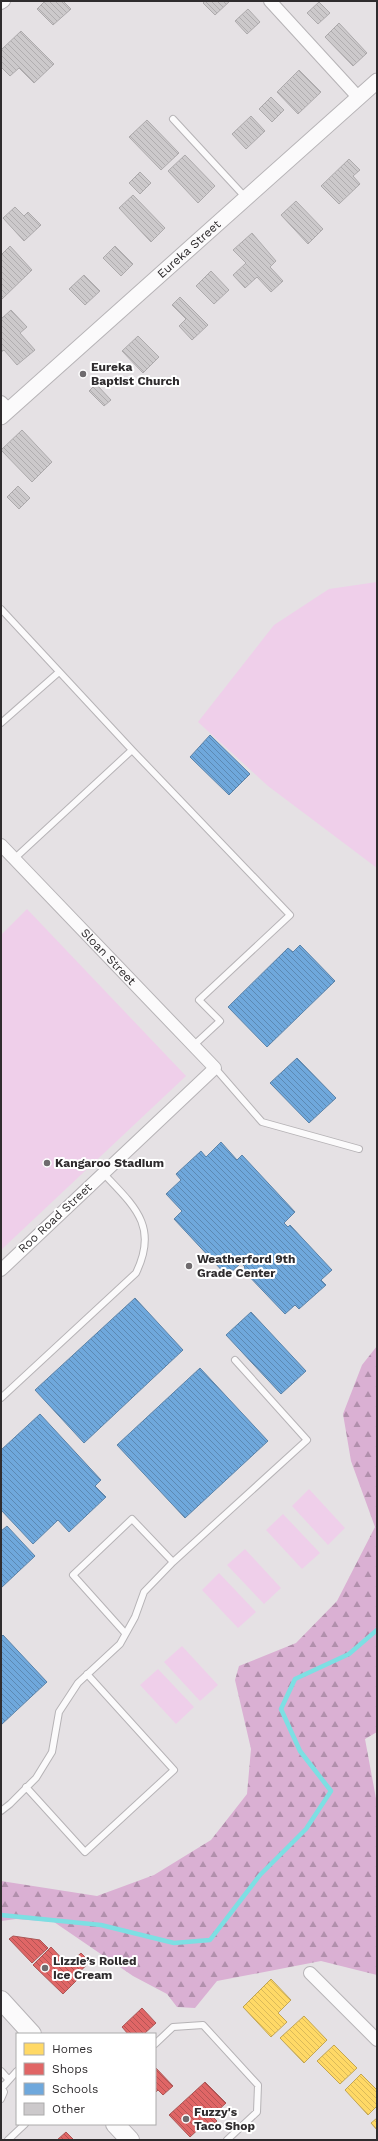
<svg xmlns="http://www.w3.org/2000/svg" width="378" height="2141" font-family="'Work Sans',sans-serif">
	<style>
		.forest { fill: url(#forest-firs) }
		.pitch { fill: #efcfea }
		.homes { fill: url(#homes-back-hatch); stroke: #c1a555 }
		.shops { fill: url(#shops-back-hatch); stroke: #ab5555 }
		.schools { fill: url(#schools-back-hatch); stroke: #5c83a8 }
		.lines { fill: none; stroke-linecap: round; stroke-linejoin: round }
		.stream { stroke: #7ddfe3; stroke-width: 4.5 }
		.building { fill: url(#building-back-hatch); stroke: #adaaac }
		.service-casing { stroke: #b6b3b6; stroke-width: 8 }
		.minor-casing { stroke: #b6b3b6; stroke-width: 14 }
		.tertiary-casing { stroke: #b6b3b6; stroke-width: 17 }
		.primary-casing { stroke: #b6b3b6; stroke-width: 20 }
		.service { stroke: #fbfafb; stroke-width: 6 }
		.minor { stroke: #fbfafb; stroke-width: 12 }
		.tertiary { stroke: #fbfafb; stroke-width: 15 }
		.primary { stroke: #fbfafb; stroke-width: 18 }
		.poi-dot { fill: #6f6b6e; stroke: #fff; stroke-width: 1.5 }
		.labels { text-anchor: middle; stroke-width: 4; stroke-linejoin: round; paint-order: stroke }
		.street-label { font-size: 12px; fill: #2f2c2e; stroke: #fff }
		.poi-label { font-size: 12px; font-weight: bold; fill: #2f2c2e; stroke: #fff; text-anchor: start }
	</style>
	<defs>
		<pattern id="forest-firs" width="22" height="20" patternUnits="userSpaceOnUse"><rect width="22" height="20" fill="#dab0d3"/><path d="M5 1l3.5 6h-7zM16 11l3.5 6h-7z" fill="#b18fac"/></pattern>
		<pattern id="homes-back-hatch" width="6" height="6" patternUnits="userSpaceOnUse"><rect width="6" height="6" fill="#ffd966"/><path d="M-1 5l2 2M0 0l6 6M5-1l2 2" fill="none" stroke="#dbba59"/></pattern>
		<pattern id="shops-back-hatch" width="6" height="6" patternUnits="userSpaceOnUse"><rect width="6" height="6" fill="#e06666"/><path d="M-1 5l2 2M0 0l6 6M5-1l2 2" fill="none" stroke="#b65454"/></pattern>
		<pattern id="schools-back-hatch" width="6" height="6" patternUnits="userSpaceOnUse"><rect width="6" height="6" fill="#6fa8dc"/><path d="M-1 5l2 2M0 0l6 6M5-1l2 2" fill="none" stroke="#5c89b3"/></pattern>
		<pattern id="building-back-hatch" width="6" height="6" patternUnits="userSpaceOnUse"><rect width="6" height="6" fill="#ccc9cb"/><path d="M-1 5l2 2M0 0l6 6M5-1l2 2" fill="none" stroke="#b0adaf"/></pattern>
	</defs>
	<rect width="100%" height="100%" fill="#e5e1e4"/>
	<path class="forest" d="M 377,1346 L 377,1732 L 365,1739 L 377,1804 L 377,1975 L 321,1961 L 217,1981 L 195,2008 L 177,2007 L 167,1994 L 133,1976 L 54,1922 L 16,1919 L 1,1921 L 1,1881 L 97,1896 L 154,1875 L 211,1840 L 247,1794 L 251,1749 L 235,1680 L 239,1666 L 296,1643 L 337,1601 L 375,1527 L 351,1461 L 343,1414 L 362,1365 Z"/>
	<path class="pitch" d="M 377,582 L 377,868 L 268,786 L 198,722 L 274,625 L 329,589 Z
		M 27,909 L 186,1076 L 1,1250 L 1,935 Z
		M 309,1489 L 345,1528 L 328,1545 L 292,1506 Z
		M 283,1514 L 320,1553 L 302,1569 L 266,1530 Z
		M 245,1549 L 281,1588 L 264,1604 L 227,1565 Z
		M 219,1573 L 256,1612 L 238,1628 L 202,1590 Z
		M 182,1646 L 218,1685 L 200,1701 L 164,1662 Z
		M 158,1669 L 194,1707 L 176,1724 L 140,1685 Z"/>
	<path class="homes" d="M 271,1979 L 291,2000 L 278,2013 L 287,2022 L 271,2037 L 243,2007 Z
		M 304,2016 L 327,2040 L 304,2063 L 280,2038 Z
		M 334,2045 L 357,2068 L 340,2084 L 317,2061 Z
		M 361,2074 L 377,2090 L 377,2106 L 368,2115 L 345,2090 Z
		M 377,2118 L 377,2130 L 371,2123 Z"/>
	<path class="shops" d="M 13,1936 L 40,1940 L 48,1948 L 32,1963 L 9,1939 Z
		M 51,1947 L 68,1965 L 81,1953 L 90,1962 L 77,1974 L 80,1977 L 63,1994 L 33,1965 Z
		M 142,2008 L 156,2023 L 144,2034 L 128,2034 L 122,2027 Z
		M 155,2067 L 173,2086 L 163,2095 L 158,2090 L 155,2093 Z
		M 205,2082 L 226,2103 L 212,2116 L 217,2121 L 208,2130 L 203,2125 L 190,2137 L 169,2115 Z
		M 66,2132 L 74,2140 L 57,2140 Z"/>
	<path class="schools" d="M 210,735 L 250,774 L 229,795 L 190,757 Z
		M 300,945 L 335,981 L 267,1047 L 228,1007 L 288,948 L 293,952 Z
		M 297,1058 L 336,1098 L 309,1123 L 270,1083 Z
		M 221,1142 L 237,1160 L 242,1155 L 295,1212 L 284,1223 L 288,1227 L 290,1225 L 332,1270 L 321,1280 L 326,1285 L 299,1309 L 295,1305 L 285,1314 L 243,1270 L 245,1267 L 241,1263 L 227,1276 L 174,1219 L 182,1211 L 166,1194 L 181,1180 L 176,1174 L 201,1151 L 206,1157 Z
		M 135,1298 L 183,1350 L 84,1443 L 35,1390 Z
		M 251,1312 L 306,1371 L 281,1394 L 226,1335 Z
		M 200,1368 L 268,1441 L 185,1518 L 117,1445 Z
		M 40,1414 L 101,1480 L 95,1486 L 106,1497 L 69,1532 L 58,1520 L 33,1544 L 1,1510 L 1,1450 Z
		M 7,1526 L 35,1556 L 1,1588 L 1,1531 Z
		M 3,1635 L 47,1682 L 1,1725 L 1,1637 Z"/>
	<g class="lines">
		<path class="stream" d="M 1,1915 L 101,1925 L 174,1943 L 210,1940 L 260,1875 L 306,1829 L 331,1791 L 300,1751 L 281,1709 L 295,1679 L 349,1654 L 377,1630"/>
	</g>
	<path class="building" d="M 45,1 L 63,1 L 71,9 L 53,25 L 37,9 Z
		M 205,1 L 230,1 L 215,15 L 203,3 Z
		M 319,2 L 330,13 L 318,24 L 307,13 Z
		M 248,9 L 260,22 L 247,34 L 235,21 Z
		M 339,23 L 367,53 L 353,66 L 325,37 Z
		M 21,31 L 54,64 L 34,83 L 19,68 L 10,76 L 1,67 L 1,50 Z
		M 299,70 L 321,92 L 298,114 L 277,92 Z
		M 271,97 L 284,110 L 272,122 L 259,109 Z
		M 251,116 L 265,131 L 246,149 L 232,134 Z
		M 147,120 L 179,153 L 161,170 L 129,137 Z
		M 185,155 L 215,186 L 198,203 L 168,171 Z
		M 349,159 L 360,170 L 353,176 L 360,184 L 339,204 L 321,186 Z
		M 140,172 L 151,183 L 140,194 L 129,183 Z
		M 133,195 L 165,228 L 151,242 L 119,208 Z
		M 296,201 L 323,229 L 308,244 L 281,215 Z
		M 15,207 L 24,216 L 28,212 L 41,225 L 24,241 L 3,218 Z
		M 252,233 L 276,261 L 270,267 L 283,281 L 271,292 L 257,277 L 245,288 L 233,275 L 246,263 L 233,250 Z
		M 10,246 L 32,270 L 1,300 L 1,255 Z
		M 115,246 L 133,264 L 121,276 L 103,258 Z
		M 211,271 L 229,290 L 214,304 L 196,286 Z
		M 84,275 L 100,291 L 85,305 L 69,289 Z
		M 180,297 L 208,325 L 192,340 L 179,326 L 186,319 L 172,305 Z
		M 11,310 L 27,327 L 20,333 L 35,350 L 17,365 L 4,350 L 1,352 L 1,319 Z
		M 138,336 L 159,357 L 143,373 L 122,351 Z
		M 96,384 L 111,400 L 104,406 L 89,391 Z
		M 22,430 L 52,462 L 32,482 L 1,450 Z
		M 18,486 L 30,498 L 19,509 L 7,497 Z"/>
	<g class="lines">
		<g class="service-casing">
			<path id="service" d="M 173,119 L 246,198
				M 1,609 L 132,750 L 14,859
				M 1,723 L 59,672
				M 132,750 L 290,915 L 199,1000 L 220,1021 L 193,1046
				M 215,1068 L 262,1122 L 359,1149
				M 1,1398 L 136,1273 C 159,1226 134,1206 103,1173
				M 125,1633 L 73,1575 L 132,1519 L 173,1562
				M 26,1787 L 85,1852 L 174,1770 L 87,1674
				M 1,1811 L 10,1804 L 36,1778 L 52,1752 L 59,1712 L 78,1683 L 120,1644 L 135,1617 L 144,1592 L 173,1562 L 307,1440 L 235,1360
				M 155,2044 L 173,2027 L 203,2025 L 258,2085 L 257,2112 L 227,2140
				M 1,2071 L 9,2080
				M 1,2085 L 4,2092 L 1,2099
				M 1,2089 L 17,2071
				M 8,2140 L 25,2124"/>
		</g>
		<g class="minor-casing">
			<g id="minor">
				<path d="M 270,1 L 358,97"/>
				<path d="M 1,3 L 4,1"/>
				<path d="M 1,402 L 9,410"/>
				<path id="s1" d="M 1,845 L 215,1068 L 1,1270"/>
				<path d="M 310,1973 L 377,2040"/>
			</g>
		</g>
		<g class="tertiary-casing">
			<g id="tertiary">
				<path id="s2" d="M 1,417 L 377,81"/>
			</g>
		</g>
		<g class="primary-casing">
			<path id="primary" d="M 1,2000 L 32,2034
				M 115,2124 L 130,2140"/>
		</g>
		<use href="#service" class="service"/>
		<use href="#minor" class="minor"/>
		<use href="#tertiary" class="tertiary"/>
		<use href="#primary" class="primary"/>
	</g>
	<g class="poi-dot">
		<circle cx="83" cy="374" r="4"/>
		<circle cx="47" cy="1163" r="4"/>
		<circle cx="189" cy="1266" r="4"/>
		<circle cx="45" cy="1968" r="4"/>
		<circle cx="186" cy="2119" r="4"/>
	</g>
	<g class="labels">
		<g class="street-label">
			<text dy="4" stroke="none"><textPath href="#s2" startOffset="252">Eureka Street</textPath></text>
			<text dy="4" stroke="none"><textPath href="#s1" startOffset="155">Sloan Street</textPath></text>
			<text transform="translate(55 1218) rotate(-43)" y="4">Roo Road Street</text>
		</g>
		<g class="poi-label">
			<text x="91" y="371">Eureka<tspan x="91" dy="14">Baptist Church</tspan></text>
			<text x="55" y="1167">Kangaroo Stadium</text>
			<text x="197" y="1263">Weatherford 9th<tspan x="197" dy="14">Grade Center</tspan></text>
			<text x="53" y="1965">Lizzie’s Rolled<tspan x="53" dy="14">Ice Cream</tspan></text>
			<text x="194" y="2116">Fuzzy's<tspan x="194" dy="14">Taco Shop</tspan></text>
		</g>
	</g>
	<rect width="378" height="2141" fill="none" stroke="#2f2c2e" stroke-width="4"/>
	<rect x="16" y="2033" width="140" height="92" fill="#ffffff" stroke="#acabab"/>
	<rect x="24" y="2043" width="20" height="12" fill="#ffd966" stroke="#acabab"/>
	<text x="52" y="2053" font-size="12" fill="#2f2c2e">Homes</text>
	<rect x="24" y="2063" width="20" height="12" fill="#e06666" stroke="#acabab"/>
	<text x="52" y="2073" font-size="12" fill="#2f2c2e">Shops</text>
	<rect x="24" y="2083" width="20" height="12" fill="#6fa8dc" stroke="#acabab"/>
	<text x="52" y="2093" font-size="12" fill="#2f2c2e">Schools</text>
	<rect x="24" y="2103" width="20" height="12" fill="#ccc9cb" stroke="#acabab"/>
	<text x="52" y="2113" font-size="12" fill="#2f2c2e">Other</text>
</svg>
